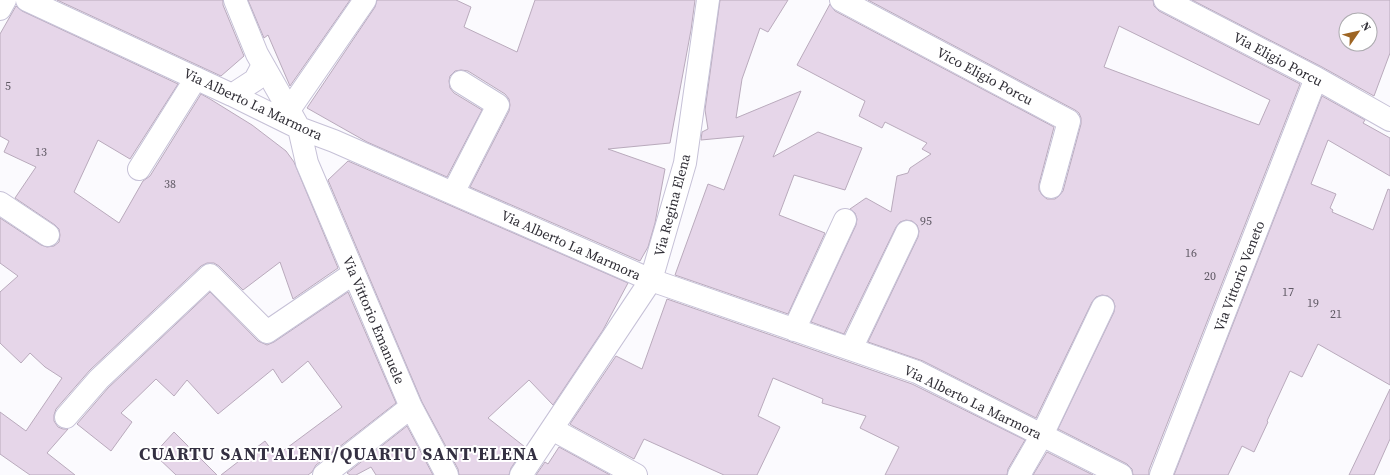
<svg xmlns="http://www.w3.org/2000/svg" width="1390" height="475" font-family="'Source Serif 4',serif">
	<style>
		.building { fill: #e6d6e9; stroke: #b9aabc; fill-rule: evenodd }
		.lines { fill: none; stroke-linecap: round; stroke-linejoin: round }
		.minor-casing { stroke: #c6c1d7; stroke-width: 24 }
		.minor { stroke: #fff; stroke-width: 22 }
		.labels { text-anchor: middle; stroke-width: 4; stroke-linejoin: round; paint-order: stroke }
		.number-label { font-size: 12px; fill: #5e5863 }
		.street-label { font-size: 14px; fill: #302e36; stroke: #fff }
		.district-label { font-size: 18px; font-weight: bold; letter-spacing: 1px; fill: #343042; stroke: #fff }
	</style>
	<rect width="100%" height="100%" fill="#fbfafe"/>
	<path class="building" d="M 57,0 L 223,0 L 223,5 L 244,56 L 221,76 Z
		M 248,0 L 350,0 L 290,86 L 268,35 L 264,38 Z
		M 377,0 L 456,0 L 471,7 L 464,27 L 517,52 L 535,0 L 695,0 L 691,30 L 670,143 L 608,149 L 665,169 L 655,223 L 648,247 L 640,261 L 470,187 L 509,111 L 510,105 L 509,99 L 505,94 L 468,71 L 461,70 L 455,71 L 450,76 L 449,81 L 450,88 L 454,93 L 482,110 L 447,177 L 367,142 L 307,108 L 375,7 Z
		M 720,0 L 788,0 L 768,32 L 760,28 L 742,79 L 736,118 L 801,91 L 773,157 L 818,132 L 862,148 L 845,190 L 794,175 L 779,215 L 825,233 L 788,314 L 675,275 L 708,184 L 724,190 L 744,136 L 701,140 L 702,132 L 708,129 L 705,110 Z
		M 868,0 L 1153,0 L 1154,6 L 1159,11 L 1300,84 L 1149,470 L 1149,475 L 1133,475 L 1132,469 L 1127,464 L 1058,429 L 1114,312 L 1115,306 L 1113,300 L 1108,296 L 1102,295 L 1096,297 L 1092,302 L 1036,418 L 923,361 L 868,342 L 918,237 L 919,231 L 917,225 L 912,221 L 906,220 L 900,222 L 896,227 L 844,334 L 811,322 L 856,225 L 857,219 L 855,213 L 850,209 L 866,198 L 891,212 L 897,176 L 908,173 L 910,168 L 931,154 L 922,149 L 927,143 L 885,122 L 882,128 L 859,116 L 865,101 L 797,65 L 830,4 L 835,11 L 1054,127 L 1039,184 L 1039,190 L 1042,195 L 1047,199 L 1055,199 L 1059,196 L 1063,191 L 1081,124 L 1081,118 L 1079,113 L 1075,110 ZM 1119,26 L 1270,100 L 1259,125 L 1104,67 Z
		M 1192,0 L 1390,0 L 1390,53 L 1374,96 L 1322,67 ZM 1346,20 L 1370,20 L 1370,44 L 1346,44 Z
		M 16,6 L 22,11 L 178,84 L 130,159 L 98,140 L 74,192 L 119,223 L 143,181 L 150,176 L 201,94 L 210,99 L 252,125 L 286,151 L 294,162 L 338,268 L 293,299 L 280,262 L 243,290 L 219,266 L 214,263 L 207,263 L 201,266 L 90,370 L 56,409 L 54,415 L 54,421 L 58,427 L 63,429 L 68,429 L 47,453 L 75,475 L 30,475 L 0,454 L 0,412 L 26,431 L 62,378 L 45,367 L 30,353 L 21,363 L 0,343 L 0,292 L 18,276 L 0,263 L 0,218 L 41,245 L 47,247 L 54,246 L 59,242 L 60,235 L 59,229 L 55,225 L 15,198 L 36,167 L 4,152 L 9,141 L 0,136 L 0,34 Z
		M 1322,96 L 1365,120 L 1363,123 L 1390,138 L 1390,176 L 1328,140 L 1311,184 L 1336,194 L 1330,208 L 1333,210 L 1332,212 L 1373,230 L 1388,189 L 1390,190 L 1390,385 L 1318,344 L 1302,377 L 1290,371 L 1267,421 L 1268,422 L 1254,452 L 1242,446 L 1228,475 L 1174,475 Z
		M 348,161 L 628,283 L 603,330 L 553,405 L 529,380 L 488,418 L 525,447 L 511,468 L 509,475 L 459,475 L 458,469 L 422,402 L 328,180 Z
		M 210,292 L 258,341 L 267,345 L 274,342 L 348,292 L 396,403 L 316,465 L 312,472 L 308,475 L 221,475 L 265,441 L 276,456 L 342,407 L 308,361 L 282,383 L 273,369 L 218,414 L 187,380 L 174,396 L 156,379 L 121,413 L 132,422 L 111,451 L 77,424 L 108,388 Z
		M 667,299 L 912,384 L 1025,440 L 1008,469 L 1007,475 L 885,475 L 899,447 L 860,428 L 866,416 L 822,403 L 823,399 L 773,378 L 758,416 L 780,427 L 757,475 L 724,475 L 644,439 L 634,459 L 573,426 L 570,424 L 616,356 L 642,369 Z
		M 1390,389 L 1390,439 L 1374,475 L 1349,475 Z
		M 407,426 L 433,475 L 376,475 L 371,467 L 356,475 L 350,475 L 347,473 Z
		M 174,432 L 217,475 L 176,475 L 154,454 Z
		M 559,447 L 610,475 L 536,475 L 545,462 L 548,464 Z
		M 1047,452 L 1093,475 L 1033,475 Z"/>
	<g class="lines">
		<g class="minor-casing">
			<path id="minor" d="M 27,0 L 232,95 L 299,128 L 334,141 L 651,280 L 917,372 L 1121,475
				M 235,0 L 257,54 L 299,128 L 307,163 L 411,407 L 447,475
				M 841,0 L 1069,121 L 1051,187
				M 1165,0 L 1316,78 L 1390,120
				M 0,9 L 5,0
				M 232,95 L 255,80 L 263,65
				M 289,110 L 365,0
				M 139,169 L 196,78
				M 453,193 L 498,105 L 461,82
				M 0,203 L 48,235
				M 794,330 L 845,220
				M 851,349 L 907,232
				M 66,417 L 99,379 L 210,275 L 267,332 L 354,273
				M 552,429 L 636,475
				M 324,475 L 411,407
				M 521,475 L 651,280 L 685,163 L 708,0
				M 1019,475 L 1042,435 L 1103,307
				M 1161,475 L 1316,78"/>
		</g>
		<use href="#minor" class="minor"/>
	</g>
	<g class="labels">
		<g class="number-label">
			<text x="8" y="90">5</text>
			<text x="41" y="156">13</text>
			<text x="170" y="188">38</text>
			<text x="926" y="225">95</text>
			<text x="1191" y="257">16</text>
			<text x="1210" y="280">20</text>
			<text x="1288" y="296">17</text>
			<text x="1313" y="307">19</text>
			<text x="1336" y="318">21</text>
		</g>
		<g class="street-label">
			<text transform="translate(1278 59) rotate(28)" y="5">Via Eligio Porcu</text>
			<text transform="translate(985 76) rotate(28)" y="5">Vico Eligio Porcu</text>
			<text transform="translate(253 104) rotate(25)" y="5">Via Alberto La Marmora</text>
			<text transform="translate(672 205) rotate(-75)" y="5">Via Regina Elena</text>
			<text transform="translate(571 245) rotate(24)" y="5">Via Alberto La Marmora</text>
			<text transform="translate(1239 276) rotate(-69)" y="5">Via Vittorio Veneto</text>
			<text transform="translate(374 320) rotate(67)" y="5">Via Vittorio Emanuele</text>
			<text transform="translate(973 402) rotate(26)" y="5">Via Alberto La Marmora</text>
		</g>
		<g class="district-label">
			<text x="339" y="460">CUARTU SANT'ALENI/QUARTU SANT'ELENA</text>
		</g>
	</g>
	<g transform="translate(1358 32) rotate(56)"><circle r="19" fill="#ffffff" stroke="#acabaf"/>
	<path d="M0-3L7 15L0 10L-7 15Z" fill="#9e6523"/>
	<text y="-6" font-size="11" font-weight="bold" text-anchor="middle" fill="#302e36">N</text>
	</g>
</svg>
